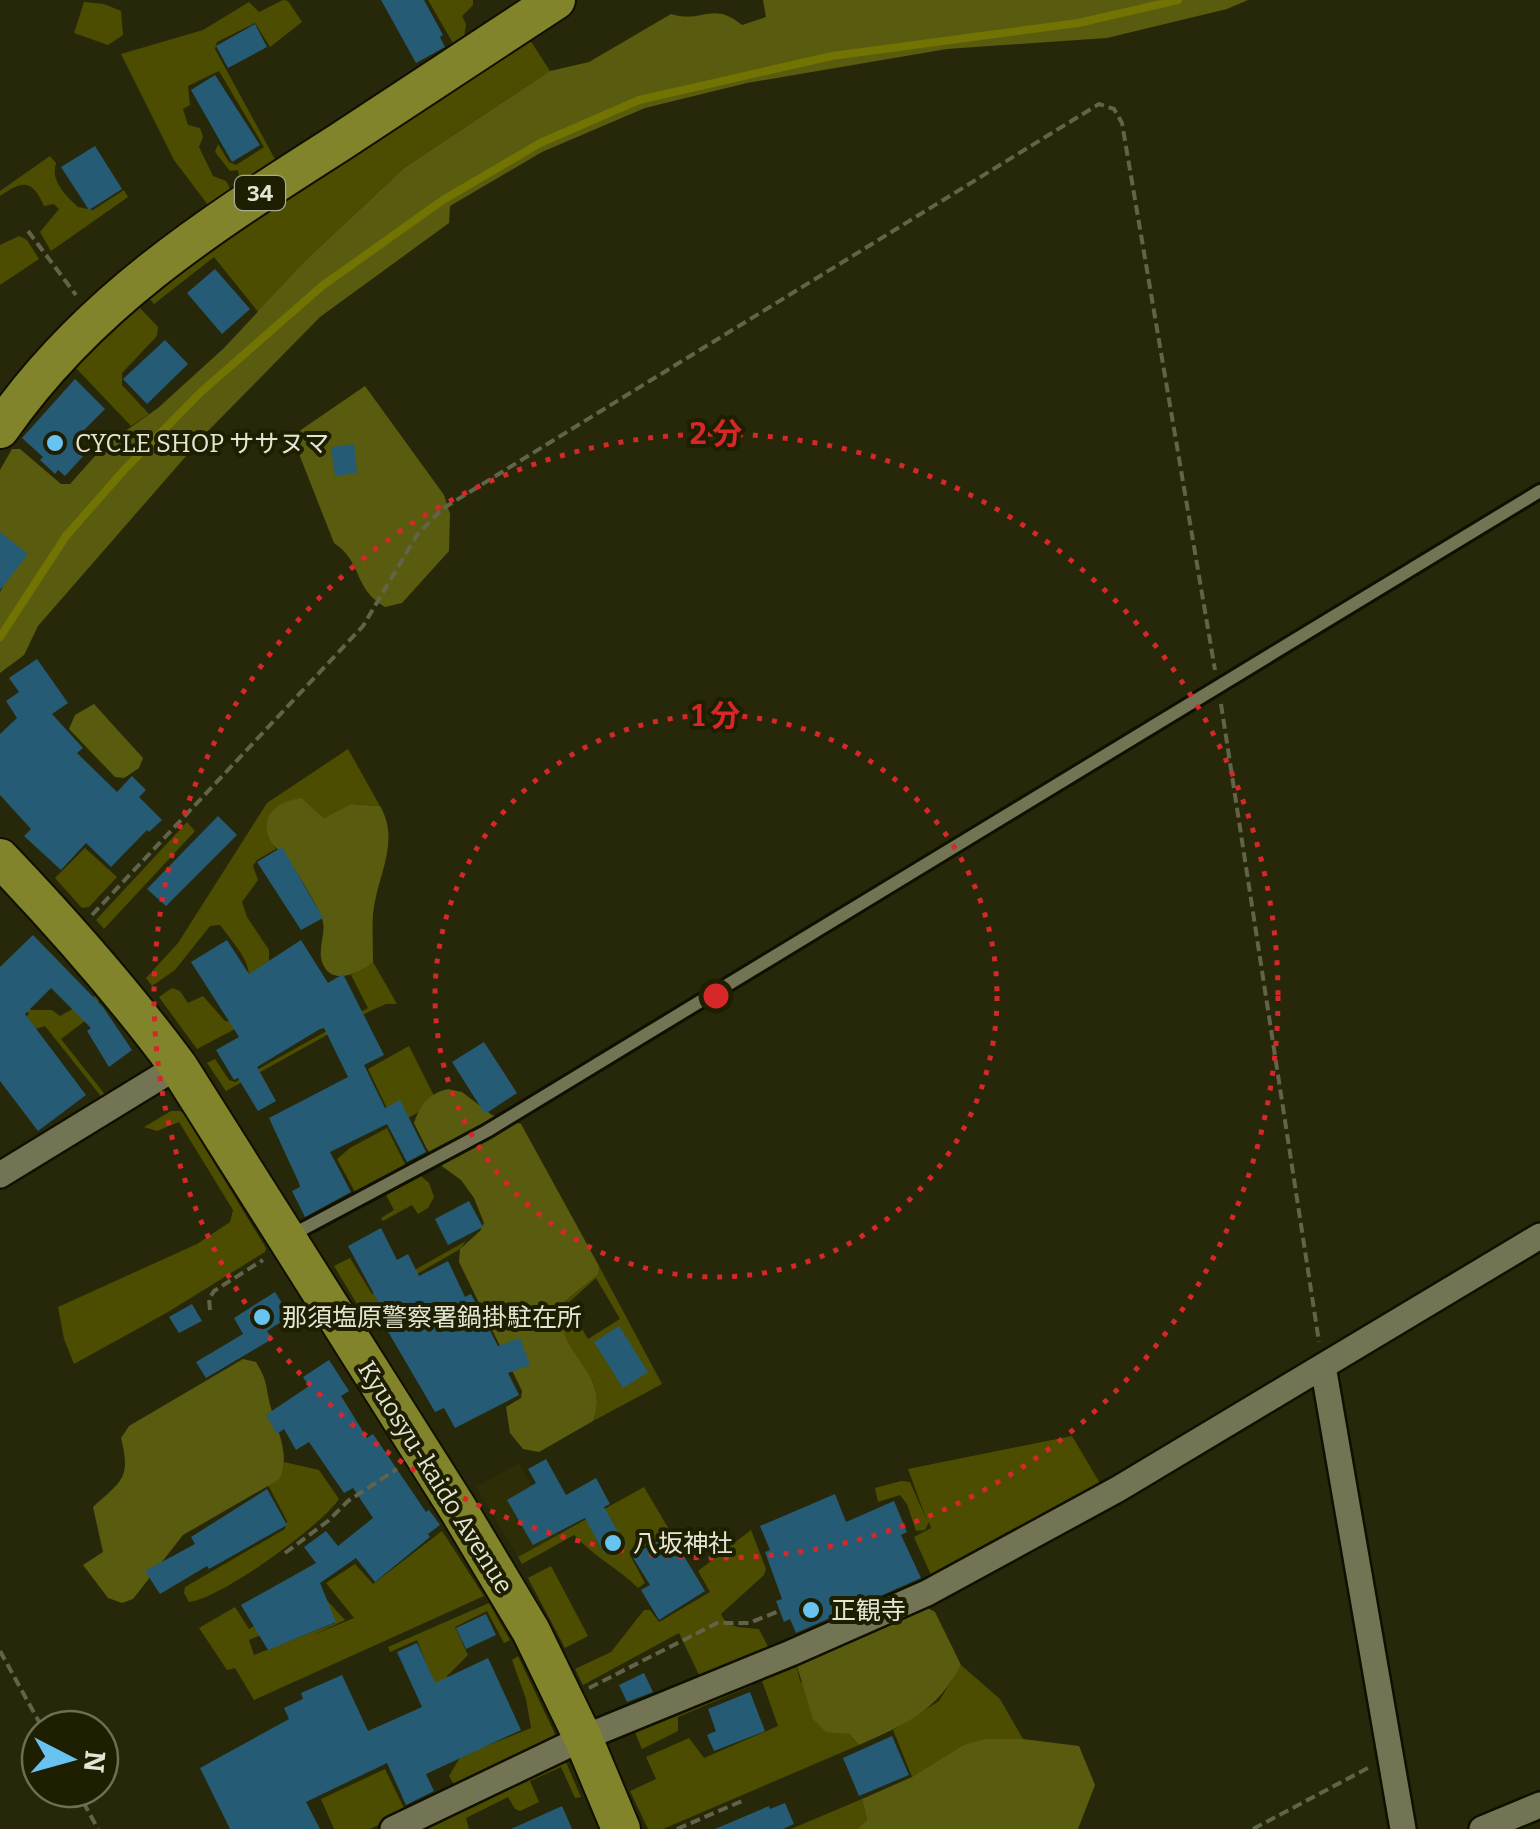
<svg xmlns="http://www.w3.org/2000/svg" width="1540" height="1829" font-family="Bitter,'Noto Sans JP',serif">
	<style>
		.built { fill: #2e2e06 }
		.green { fill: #4c4d00; fill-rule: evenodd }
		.forest { fill: #595b0e }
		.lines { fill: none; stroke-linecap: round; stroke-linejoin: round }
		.stream { stroke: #717302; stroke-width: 8 }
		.building { fill: #265b75 }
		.lane-casing { stroke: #101000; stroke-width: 18 }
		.street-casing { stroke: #101000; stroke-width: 30 }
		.primary-casing { stroke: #101000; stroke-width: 42 }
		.path { stroke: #626449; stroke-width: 4; stroke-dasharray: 10 5; stroke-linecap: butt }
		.lane { stroke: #727453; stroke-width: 12 }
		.street { stroke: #727453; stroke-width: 25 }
		.primary { stroke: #82842b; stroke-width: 38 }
		.ring { fill: none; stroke: #d62828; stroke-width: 5; stroke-dasharray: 5 10 }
		.poi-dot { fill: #69c3f1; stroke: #1e1e01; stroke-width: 4 }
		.labels { text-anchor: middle; stroke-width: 8; stroke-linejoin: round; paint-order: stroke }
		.shield { fill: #1e1e01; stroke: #a9aa95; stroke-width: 2.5 }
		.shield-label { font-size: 22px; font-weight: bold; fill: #e4e6d4 }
		.poi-label { font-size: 25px; fill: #e4e6d4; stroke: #1e1e01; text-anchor: start }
		.street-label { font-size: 25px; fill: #e4e6d4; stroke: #1e1e01 }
		.centre { fill: #d62828; stroke: #1e1e01; stroke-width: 5 }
		.ring-label { font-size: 30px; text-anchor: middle; font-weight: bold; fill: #d62828; stroke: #1e1e01; stroke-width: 8; stroke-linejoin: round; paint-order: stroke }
	</style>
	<rect width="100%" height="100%" fill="#272809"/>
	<path class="built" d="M 519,1463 L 559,1534 L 518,1557 L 476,1487 Z"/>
	<path class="green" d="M 283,0 L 288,1 L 302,22 L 270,47 L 255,23 L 217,42 L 215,49 L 276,161 L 240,184 L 238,170 L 230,171 L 215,152 L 218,144 L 229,162 L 236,165 L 264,147 L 219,71 L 188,86 L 190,105 L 183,109 L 188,125 L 200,128 L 203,137 L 199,147 L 213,176 L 226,181 L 231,190 L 208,205 L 174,160 L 121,54 L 203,30 L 249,2 L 259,12 Z
		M 428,0 L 473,0 L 473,5 L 462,16 L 466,24 L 464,38 L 454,45 Z
		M 84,2 L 104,4 L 121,11 L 123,35 L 108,45 L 74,33 Z
		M 530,40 L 550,71 L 404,168 L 307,259 L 259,313 L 214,257 L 154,304 L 149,298 L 305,183 Z
		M 50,156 L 56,163 C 50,181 66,196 78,207 L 93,210 L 124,190 L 128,197 L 51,251 L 40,232 L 59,209 L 54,204 L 44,206 C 32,179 23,180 0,196 L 0,191 Z
		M 19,236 L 27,240 L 39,259 L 0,285 L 0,245 Z
		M 139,307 L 158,327 L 157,336 L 122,373 L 122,385 L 149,414 L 131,426 L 74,366 Z
		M 348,749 L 380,806 L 352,804 L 324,818 L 302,798 L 268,836 L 276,849 L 257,860 L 253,866 L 258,880 L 242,902 L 247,917 L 269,950 L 269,966 L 292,999 L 197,1049 L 159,997 L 172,988 L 180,991 L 188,1003 L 203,996 L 225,1021 L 232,1022 C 256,970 256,972 220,925 L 210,926 L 175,970 L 152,986 L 146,978 L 178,943 L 267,803 Z
		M 187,822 L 195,831 L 104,929 L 96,920 Z
		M 85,848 L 117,877 L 89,907 L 82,908 L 55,878 Z
		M 373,962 L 397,1004 L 386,1004 L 370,1011 L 226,1091 L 207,1063 L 215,1059 L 229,1080 L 235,1082 L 368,1008 L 351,975 Z
		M 0,976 L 31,1010 L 52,1010 L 60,1016 L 95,996 L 99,1001 L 89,1007 L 94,1014 L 61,1039 L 107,1097 L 103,1099 L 45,1026 L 0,1041 L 29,1014 L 0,982 Z
		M 409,1046 L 437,1102 L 395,1125 L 368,1069 Z
		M 171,1111 L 180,1111 L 184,1114 L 266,1248 L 265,1252 L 168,1312 L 74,1364 L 64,1339 L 58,1307 L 197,1244 L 230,1222 L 233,1210 L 179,1122 L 157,1131 L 144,1127 Z
		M 387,1128 L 406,1166 L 355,1192 L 337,1159 L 350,1148 Z
		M 421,1176 L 429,1183 L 434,1197 L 428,1208 L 418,1214 L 412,1205 L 383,1221 L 381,1218 L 394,1210 L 386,1195 Z
		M 466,1241 L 460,1249 L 412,1277 L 383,1309 L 363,1314 L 334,1266 L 350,1258 L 372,1294 Z
		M 599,1266 L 662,1384 L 593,1421 C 609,1378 572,1363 563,1331 C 561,1324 562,1313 561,1306 L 597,1274 ZM 596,1278 L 620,1319 L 588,1339 L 567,1304 Z
		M 1072,1436 L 1101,1485 L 931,1575 L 914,1537 L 931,1528 L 929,1522 L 925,1530 L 916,1531 L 907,1504 L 900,1495 L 878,1502 L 875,1488 L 901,1481 L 910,1482 L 927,1521 L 908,1469 Z
		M 284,1462 L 319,1470 L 339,1499 C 322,1525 219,1600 189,1602 L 184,1593 L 185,1587 L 285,1529 L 287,1521 L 268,1485 L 280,1479 Z
		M 644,1487 L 670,1531 L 630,1555 L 645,1583 L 638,1588 C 618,1568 593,1556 574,1535 L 522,1564 L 518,1557 Z
		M 751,1530 L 766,1569 L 764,1575 L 721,1614 C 728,1630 744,1627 759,1629 L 770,1651 L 700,1677 L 679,1633 L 583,1685 L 575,1669 L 611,1652 L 644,1610 L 650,1610 L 659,1622 L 710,1592 L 698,1571 Z
		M 442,1531 L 484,1596 L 254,1700 L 235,1668 L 227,1670 L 199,1628 L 235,1607 L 249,1629 L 301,1599 L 323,1596 L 345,1620 L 313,1635 L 354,1618 L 326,1583 L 355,1564 L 373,1584 ZM 329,1607 L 335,1623 L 254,1655 L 249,1640 Z
		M 551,1566 L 588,1636 L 565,1648 L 528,1578 Z
		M 489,1603 L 510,1640 L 504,1643 L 487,1611 L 455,1627 L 468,1655 L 447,1676 L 452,1690 L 438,1695 L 417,1640 L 390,1652 L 388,1647 Z
		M 518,1656 L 556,1736 L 454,1785 L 449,1776 L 461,1756 L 531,1728 L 526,1699 L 512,1660 Z
		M 796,1663 L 800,1681 L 859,1745 L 663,1829 L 648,1829 L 630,1791 L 656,1779 L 646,1757 L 689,1738 L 704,1758 L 778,1726 L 761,1678 Z
		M 961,1665 L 1000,1699 L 1023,1739 L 985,1739 L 912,1777 L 893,1730 L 939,1701 Z
		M 752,1681 L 753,1685 L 678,1717 L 678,1731 L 642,1749 L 634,1730 Z
		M 565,1760 L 581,1797 L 575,1798 L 561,1767 L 530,1781 L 539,1802 L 520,1811 L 515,1809 L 508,1797 L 466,1818 L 469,1829 L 426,1829 L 425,1824 Z
		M 385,1769 L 404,1808 L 436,1794 L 438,1796 L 370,1829 L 334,1829 L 321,1799 Z
		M 862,1799 L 867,1820 L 857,1829 L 791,1829 Z"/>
	<path class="forest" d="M 763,0 L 1248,0 L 1227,9 L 1107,38 L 947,49 L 747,83 L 645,108 L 542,152 L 450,206 L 449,223 L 320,317 L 207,432 L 38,626 L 24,655 L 0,673 L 0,592 L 19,555 L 0,547 L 0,470 L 12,449 L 20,449 L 61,484 L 70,484 L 103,447 L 158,408 L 224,348 L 307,259 L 404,168 L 550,71 L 589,62 L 671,14 C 703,24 712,0 742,25 L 766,17 Z
		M 365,386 L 444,495 L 450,514 L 449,551 L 402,603 L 385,607 C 353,589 363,562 334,543 L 292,436 Z
		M 94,704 L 143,758 L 139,768 L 124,778 L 115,777 L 69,729 L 75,715 Z
		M 302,798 L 324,818 L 351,804 L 380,806 C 401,842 377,875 373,914 C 372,929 373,946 373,962 C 362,971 336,985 325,968 C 315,953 326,937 323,922 C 321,910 293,865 284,855 C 278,849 272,846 269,838 C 259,813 282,800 302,798 Z
		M 448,1089 L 462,1092 L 492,1115 L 521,1124 L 599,1266 L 598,1274 L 561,1305 C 562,1313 561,1323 563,1330 C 572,1362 609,1379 593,1421 L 539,1452 L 523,1449 L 510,1433 L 506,1407 L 521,1398 L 522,1391 L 459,1262 L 460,1249 L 480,1231 L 484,1223 L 474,1198 L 461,1180 L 439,1164 L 427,1149 L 414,1123 C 421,1104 428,1094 448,1089 Z
		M 243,1359 L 256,1362 C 269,1383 265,1387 271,1408 C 278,1434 290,1452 280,1479 L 183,1535 L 133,1599 L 122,1603 L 108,1598 L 83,1565 L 103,1552 L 93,1507 C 122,1480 131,1479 121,1438 L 129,1426 Z
		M 926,1607 L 935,1612 L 961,1665 C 936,1712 906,1724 859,1745 L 849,1734 L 826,1732 L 813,1719 L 796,1663 Z
		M 985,1739 L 1023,1739 L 1079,1746 L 1095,1785 L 1078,1829 L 857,1829 L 867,1820 L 862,1799 L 912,1777 L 964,1745 Z"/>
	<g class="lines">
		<path class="stream" d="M 0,637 L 66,536 L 124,470 L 201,392 L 322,286 L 443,200 L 540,143 L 639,100 L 832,56 L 1078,23 L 1178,0"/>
	</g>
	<path class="building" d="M 381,0 L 424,0 L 443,35 L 440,37 L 445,47 L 416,63 Z
		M 255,24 L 267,47 L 228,68 L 216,46 Z
		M 215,75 L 260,145 L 232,162 L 191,90 Z
		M 95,146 L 122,189 L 89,210 L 61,167 Z
		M 215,269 L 250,309 L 222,334 L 187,293 Z
		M 165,340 L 188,364 L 147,404 L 123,379 Z
		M 75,379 L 105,409 L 74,440 L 87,452 L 65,476 L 58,470 L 55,474 L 40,460 L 43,457 L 22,438 Z
		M 354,444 L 357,473 L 335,476 L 331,447 Z
		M 0,532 L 28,554 L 0,590 Z
		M 37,659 L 68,703 L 52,714 L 83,748 L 77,753 L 117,792 L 132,776 L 146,790 L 139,797 L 162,820 L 149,832 L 147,830 L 111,867 L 86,843 L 61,870 L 24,836 L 31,829 L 0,795 L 0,734 L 17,718 L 6,701 L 19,692 L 9,678 Z
		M 218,816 L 237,835 L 166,906 L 147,889 Z
		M 282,847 L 323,918 L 301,930 L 257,862 Z
		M 33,935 L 103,1007 L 132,1050 L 109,1067 L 87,1031 L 91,1028 L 51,988 L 25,1014 L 86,1095 L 38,1131 L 0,1081 L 0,967 Z
		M 227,940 L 249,974 L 301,940 L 328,983 L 343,974 L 384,1055 L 364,1065 L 385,1108 L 400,1100 L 426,1152 L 407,1162 L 387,1124 L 330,1152 L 351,1192 L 305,1217 L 292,1191 L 300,1187 L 299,1183 L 269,1118 L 348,1077 L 324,1028 L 320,1029 L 257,1067 L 276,1101 L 258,1111 L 238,1078 L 234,1080 L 216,1050 L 239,1037 L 191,962 Z
		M 484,1042 L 517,1093 L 485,1114 L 452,1062 Z
		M 469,1201 L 483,1227 L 448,1245 L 435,1219 Z
		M 381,1228 L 397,1260 L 408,1254 L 419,1276 L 448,1261 L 465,1297 L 471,1294 L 498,1346 L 520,1338 L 530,1365 L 508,1373 L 519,1395 L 455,1428 L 444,1408 L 435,1412 L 383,1323 L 388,1320 L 348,1246 Z
		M 275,1292 L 290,1316 L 267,1331 L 272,1339 L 206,1378 L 196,1362 L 243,1334 L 234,1318 Z
		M 192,1304 L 202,1321 L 179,1333 L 169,1317 Z
		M 619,1326 L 648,1372 L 623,1388 L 594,1342 Z
		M 329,1360 L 349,1391 L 341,1396 L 367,1438 L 373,1434 L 426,1512 L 429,1510 L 440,1525 L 428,1534 L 430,1537 L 375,1582 L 356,1558 L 320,1583 L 336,1622 L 268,1650 L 241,1605 L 316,1563 L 304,1547 L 326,1531 L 338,1546 L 373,1518 L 353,1488 L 344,1493 L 309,1442 L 296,1450 L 284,1429 L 277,1434 L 266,1415 L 309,1386 L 303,1377 Z
		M 546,1459 L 566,1495 L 596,1478 L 610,1504 L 604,1507 L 626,1546 L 610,1555 L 608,1551 L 604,1553 L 585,1518 L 533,1545 L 507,1500 L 536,1483 L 528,1469 Z
		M 267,1489 L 287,1525 L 209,1569 L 207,1566 L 160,1594 L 145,1571 L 195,1544 L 191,1537 Z
		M 835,1494 L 846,1522 L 894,1501 L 907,1532 L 901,1535 L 921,1578 L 796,1633 L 790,1619 L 784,1622 L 776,1601 L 782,1599 L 765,1552 L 770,1550 L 760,1526 Z
		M 670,1533 L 705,1591 L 659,1620 L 641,1590 L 650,1585 L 632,1556 Z
		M 486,1614 L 496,1635 L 466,1649 L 456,1628 Z
		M 417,1643 L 435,1683 L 488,1658 L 521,1730 L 426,1774 L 434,1791 L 406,1805 L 387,1763 L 306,1802 L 320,1829 L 230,1829 L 200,1768 L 289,1719 L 284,1708 L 303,1699 L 301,1693 L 342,1675 L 368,1731 L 422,1707 L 397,1652 Z
		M 644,1673 L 653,1692 L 627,1702 L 619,1685 Z
		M 750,1692 L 765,1731 L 714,1751 L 707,1735 L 716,1731 L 708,1709 Z
		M 892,1736 L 909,1775 L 859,1796 L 843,1758 Z
		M 785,1803 L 794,1824 L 783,1829 L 715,1829 L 769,1806 L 770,1809 Z
		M 562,1806 L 572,1829 L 511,1829 Z"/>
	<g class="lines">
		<g class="lane-casing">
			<path id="lane" d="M 288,1237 L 487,1131 L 1540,491"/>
		</g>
		<g class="street-casing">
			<path id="street" d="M 0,1175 L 178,1066
				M 1323,1366 L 1403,1829
				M 393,1829 L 583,1738 L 791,1653 L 927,1593 L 1118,1489 L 1540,1236
				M 1482,1829 L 1540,1805"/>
		</g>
		<g class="primary-casing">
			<path id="primary" d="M 0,429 C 89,301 210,225 340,142 C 412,95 484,48 556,0
				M 0,858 C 64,925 123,992 178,1066 L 458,1509 L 531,1631 L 583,1738 L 621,1829"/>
		</g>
		<path class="path" d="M 28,231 L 76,295
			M 1221,704 L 1319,1342
			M 92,915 L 363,626 L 417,535 L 442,509 L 1099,104 L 1114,109 L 1122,123 L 1215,670
			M 210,1310 L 209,1299 L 214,1291 L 263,1260
			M 285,1553 L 328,1521 L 348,1501 L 397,1469
			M 0,1651 L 43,1729
			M 589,1688 L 717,1623 L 749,1623 L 777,1612
			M 76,1789 L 98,1829
			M 677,1829 L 742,1801
			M 1253,1829 L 1368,1768"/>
		<use href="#lane" class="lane"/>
		<use href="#street" class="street"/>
		<use href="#primary" class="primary"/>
	</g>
	<g class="ring">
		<circle cx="716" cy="996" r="281"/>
		<circle cx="716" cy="996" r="562"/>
	</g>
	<g class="poi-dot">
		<circle cx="55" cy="443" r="10"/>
		<circle cx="262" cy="1317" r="10"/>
		<circle cx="613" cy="1543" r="10"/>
		<circle cx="811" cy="1610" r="10"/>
	</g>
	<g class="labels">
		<rect class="shield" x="235" y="176" width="50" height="34" rx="8"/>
		<g class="shield-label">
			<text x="260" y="201">34</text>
		</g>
		<g class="poi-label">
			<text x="75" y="452">CYCLE SHOP ササヌマ</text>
			<text x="282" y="1326">那須塩原警察署鍋掛駐在所</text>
			<text x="633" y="1552">八坂神社</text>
			<text x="831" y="1619">正観寺</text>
		</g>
		<g class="street-label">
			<text transform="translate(436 1477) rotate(58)" y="9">Kyuosyu-kaido Avenue</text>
		</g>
	</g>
	<circle cx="716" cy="996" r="15" class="centre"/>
	<g class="ring-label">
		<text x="716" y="444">2 分</text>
		<text x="716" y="726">1 分</text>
	</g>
	<g transform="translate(70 1759) rotate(96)"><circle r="48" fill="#1e1e01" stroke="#6d6e55" stroke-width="2.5"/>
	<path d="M0-8L18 38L0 25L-18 38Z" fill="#69c3f1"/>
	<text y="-15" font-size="28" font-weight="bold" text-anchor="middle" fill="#e4e6d4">N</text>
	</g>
</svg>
